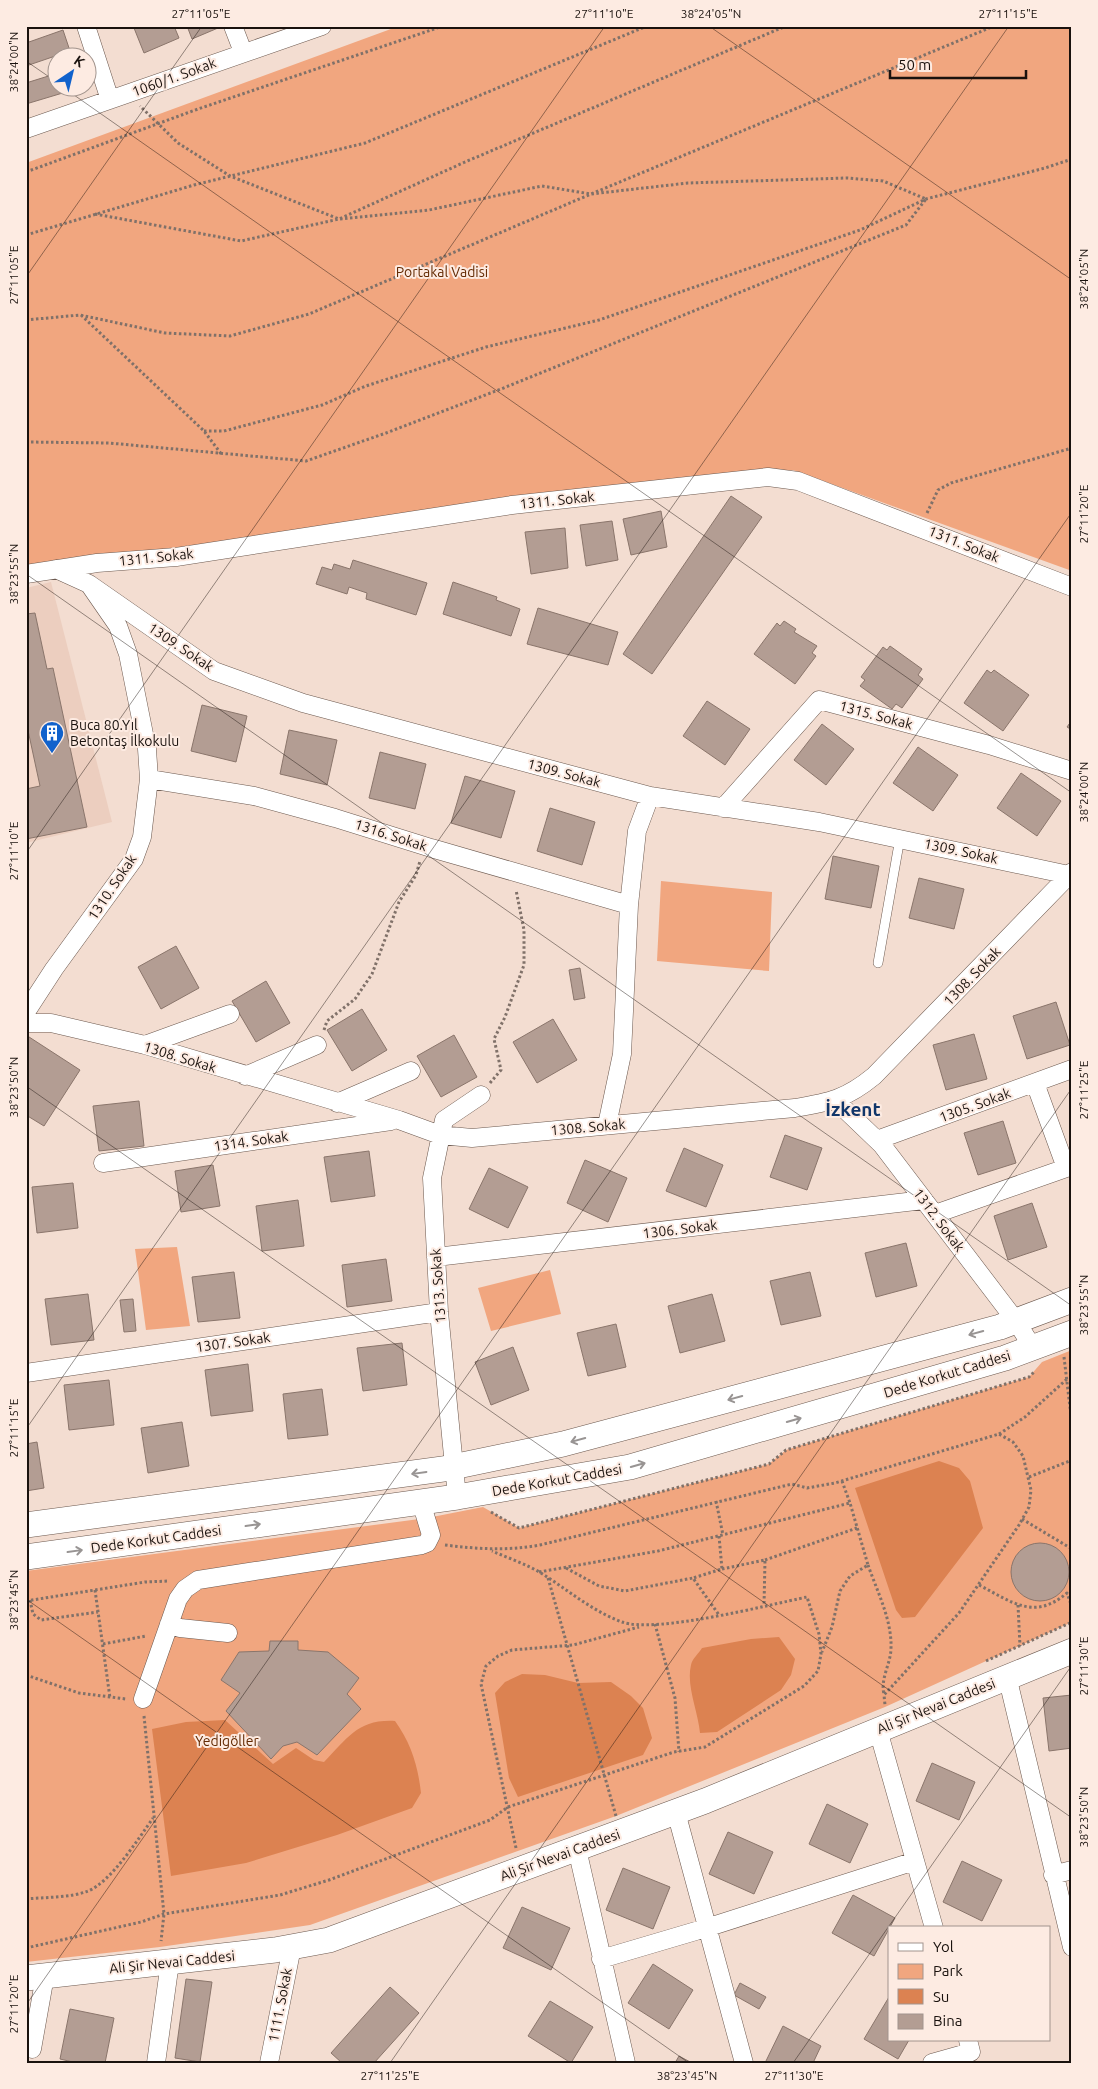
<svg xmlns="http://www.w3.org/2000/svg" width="1098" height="2089" font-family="Ubuntu,sans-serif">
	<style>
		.built { fill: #eccebf }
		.green { fill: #f1a67f }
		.water { fill: #dc8251 }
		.building { fill: #b39d93; stroke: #8a756b }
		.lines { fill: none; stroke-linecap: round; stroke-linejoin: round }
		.lane-casing { stroke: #6c594f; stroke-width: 10 }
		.street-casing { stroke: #6c594f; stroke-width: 19 }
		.secondary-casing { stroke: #6c594f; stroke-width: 26 }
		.path { stroke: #807169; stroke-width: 3; stroke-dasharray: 2.5 2.5; stroke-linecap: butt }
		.lane { stroke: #fff; stroke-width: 9 }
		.street { stroke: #fff; stroke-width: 18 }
		.secondary { stroke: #fff; stroke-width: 25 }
		.path-bridge { stroke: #807169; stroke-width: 3; stroke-dasharray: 2.5 2.5; stroke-linecap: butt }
		.oneway { stroke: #989493 }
		.ticks { fill: none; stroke: #1a120e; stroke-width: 1; stroke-opacity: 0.45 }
		.labels { text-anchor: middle; stroke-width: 4; stroke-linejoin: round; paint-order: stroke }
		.street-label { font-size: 14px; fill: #1a120e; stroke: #fdebe2 }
		.park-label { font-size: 14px; fill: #642b04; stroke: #fdebe2 }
		.poi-label { font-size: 14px; fill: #1a120e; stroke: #fdebe2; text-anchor: start }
		.district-label { font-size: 19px; font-weight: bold; fill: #11366a; stroke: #fdebe2 }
		.neatline { fill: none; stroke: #1a120e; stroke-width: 2 }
		.ticks-label { font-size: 12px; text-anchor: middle; fill: #1a120e }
	</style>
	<rect width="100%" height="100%" fill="#f3ddd1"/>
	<path class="built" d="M 51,582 L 112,822 L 26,843 L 26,588 Z"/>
	<path class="green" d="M 399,26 L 1072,26 L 1072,571 L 793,470 L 26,576 L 26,163 Z
		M 661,881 L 772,892 L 769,971 L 657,961 Z
		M 177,1247 L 190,1326 L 146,1330 L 135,1249 Z
		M 550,1270 L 561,1314 L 491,1331 L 478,1288 Z
		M 1072,1350 L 1072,1622 L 885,1707 L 616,1816 L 310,1925 L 160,1947 L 26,1962 L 26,1571 L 427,1518 L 483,1507 L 519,1528 L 769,1464 L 786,1450 L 1029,1377 L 1042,1362 Z"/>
	<path class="water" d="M 939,1461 L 959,1468 L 970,1481 L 983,1528 L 915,1617 L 902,1618 L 896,1610 L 855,1488 Z
		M 779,1637 L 795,1659 L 791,1675 L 781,1690 L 717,1732 L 700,1733 C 698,1711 686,1686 691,1665 C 692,1659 699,1653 702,1648 L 751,1639 Z
		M 522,1674 L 545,1675 L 578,1683 L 611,1682 L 631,1696 L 643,1708 L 652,1738 L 643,1755 L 518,1797 L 509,1778 L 495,1693 L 505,1682 Z
		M 225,1720 L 273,1764 L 296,1748 L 314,1760 L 324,1762 C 348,1738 358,1719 395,1721 C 411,1743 418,1766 421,1793 L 412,1808 L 337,1835 L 246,1863 L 171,1876 L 152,1729 L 186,1722 Z"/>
	<path class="building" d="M 137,26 L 174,26 L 179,38 L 144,53 L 134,28 Z
		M 187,26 L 217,26 L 218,28 L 192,39 Z
		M 63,30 L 70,51 L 26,66 L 26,34 L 29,42 Z
		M 58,73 L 58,88 L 76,89 L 26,104 L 26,83 Z
		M 731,496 L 762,517 L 652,674 L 623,654 Z
		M 661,511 L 667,547 L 631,555 L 623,519 Z
		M 612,521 L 618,560 L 586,566 L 580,525 Z
		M 565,528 L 568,568 L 531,574 L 525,532 Z
		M 353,560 L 427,583 L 416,615 L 366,599 L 367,593 L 349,587 L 347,594 L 316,584 L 322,567 L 332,570 L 334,564 L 350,569 Z
		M 453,582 L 497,597 L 496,600 L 520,609 L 511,636 L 443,614 Z
		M 538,608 L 618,632 L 608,665 L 527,644 Z
		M 35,613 L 47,669 L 53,668 L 87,827 L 26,839 L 26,789 L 40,786 L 26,721 L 26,614 Z
		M 784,621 L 796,629 L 794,632 L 817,646 L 812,653 L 816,656 L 795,684 L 754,654 L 777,623 L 780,626 Z
		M 890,646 L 922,669 L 918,675 L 923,679 L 902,708 L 896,704 L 892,709 L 860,686 L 865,680 L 861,677 L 883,647 L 887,650 Z
		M 987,670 L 991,673 L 994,670 L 1029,695 L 1003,731 L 964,703 Z
		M 707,701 L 750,729 L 725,765 L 683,736 Z
		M 202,705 L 247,716 L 236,762 L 191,751 Z
		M 1072,720 L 1072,730 L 1067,727 Z
		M 822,724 L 854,749 L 826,785 L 794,760 Z
		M 289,730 L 337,740 L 327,785 L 280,774 Z
		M 918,747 L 958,775 L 933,811 L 893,783 Z
		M 380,752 L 426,764 L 415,809 L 369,798 Z
		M 1021,773 L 1061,801 L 1037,836 L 997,808 Z
		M 465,776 L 515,791 L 501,838 L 451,823 Z
		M 550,808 L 595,822 L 582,865 L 537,851 Z
		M 833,856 L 879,866 L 871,908 L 825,899 Z
		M 919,878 L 964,889 L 954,929 L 909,918 Z
		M 176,946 L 199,988 L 161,1009 L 138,967 Z
		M 580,968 L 585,998 L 574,1000 L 569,970 Z
		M 266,981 L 290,1023 L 256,1042 L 232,1001 Z
		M 1056,1002 L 1070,1045 L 1027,1059 L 1013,1016 Z
		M 362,1009 L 387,1050 L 352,1071 L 327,1030 Z
		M 553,1019 L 577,1060 L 537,1083 L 513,1042 Z
		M 974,1034 L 987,1079 L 946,1090 L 933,1045 Z
		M 26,1035 L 80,1070 L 44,1126 L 26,1115 Z
		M 454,1035 L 477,1077 L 441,1097 L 417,1056 Z
		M 139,1101 L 144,1146 L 99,1151 L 93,1106 Z
		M 1003,1121 L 1016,1163 L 978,1175 L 964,1133 Z
		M 785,1135 L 822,1148 L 807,1190 L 770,1177 Z
		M 684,1148 L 723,1165 L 706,1207 L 666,1191 Z
		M 369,1151 L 375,1196 L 331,1202 L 324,1157 Z
		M 585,1160 L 627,1178 L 608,1222 L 567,1203 Z
		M 213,1165 L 220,1206 L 181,1212 L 175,1171 Z
		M 489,1168 L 528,1187 L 508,1228 L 469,1209 Z
		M 73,1183 L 78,1228 L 37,1233 L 32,1187 Z
		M 298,1200 L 304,1246 L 262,1251 L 256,1206 Z
		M 1032,1203 L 1047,1247 L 1008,1260 L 994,1216 Z
		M 906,1243 L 917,1286 L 876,1297 L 865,1253 Z
		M 386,1259 L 392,1301 L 347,1307 L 342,1265 Z
		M 234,1272 L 240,1318 L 198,1322 L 192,1277 Z
		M 810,1272 L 821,1316 L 781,1325 L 770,1281 Z
		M 88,1294 L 94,1340 L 51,1345 L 45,1299 Z
		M 712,1294 L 725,1341 L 680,1353 L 668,1306 Z
		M 133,1299 L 136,1331 L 124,1332 L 120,1300 Z
		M 616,1324 L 626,1367 L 588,1376 L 577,1333 Z
		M 402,1343 L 407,1385 L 363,1391 L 357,1348 Z
		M 513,1347 L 529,1390 L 491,1405 L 475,1362 Z
		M 248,1364 L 253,1411 L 211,1416 L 205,1370 Z
		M 109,1380 L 114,1425 L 69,1430 L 64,1385 Z
		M 322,1389 L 328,1435 L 288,1439 L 283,1394 Z
		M 182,1422 L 189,1466 L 148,1473 L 141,1428 Z
		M 37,1442 L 44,1488 L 26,1491 L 26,1444 Z
		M1011 1572a29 29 0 1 1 58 0a29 29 0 1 1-58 0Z
		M 270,1641 L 298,1641 L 298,1650 L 328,1652 L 359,1678 L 347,1694 L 361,1709 L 317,1755 L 297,1742 L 283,1746 L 271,1759 L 226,1711 L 240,1693 L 221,1680 L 239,1652 L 269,1651 Z
		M 1072,1695 L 1072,1748 L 1049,1751 L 1043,1698 Z
		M 932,1763 L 975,1782 L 959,1820 L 916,1801 Z
		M 827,1804 L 868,1824 L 850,1863 L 809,1844 Z
		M 728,1832 L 773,1852 L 754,1894 L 709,1874 Z
		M 962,1861 L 1002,1880 L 982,1921 L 943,1902 Z
		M 623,1868 L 670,1887 L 653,1929 L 606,1910 Z
		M 853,1895 L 895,1918 L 874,1956 L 832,1933 Z
		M 522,1907 L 570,1928 L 551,1970 L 503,1948 Z
		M 653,1964 L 693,1990 L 669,2029 L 628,2003 Z
		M 186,1979 L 212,1982 L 200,2062 L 175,2058 Z
		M 740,1983 L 766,1997 L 759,2009 L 734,1995 Z
		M 390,1987 L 419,2013 L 374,2063 L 342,2063 L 331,2053 Z
		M 889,1997 L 889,2040 L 909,2040 L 898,2059 L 864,2039 Z
		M 550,2001 L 593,2027 L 571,2063 L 528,2036 Z
		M 70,2009 L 114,2018 L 105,2063 L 77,2063 L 60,2059 Z
		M 783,2026 L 821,2046 L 813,2063 L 765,2063 Z
		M 679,2056 L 692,2063 L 675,2063 Z"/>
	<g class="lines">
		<g class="lane-casing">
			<path id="lane" d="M 878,963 L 900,838"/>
		</g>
		<g class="street-casing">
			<path id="street" d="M 86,26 L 110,100
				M 233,26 L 243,52
				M 26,129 L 322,26
				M 26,574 L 97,563 L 176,557 L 512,505 L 768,477 L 798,481 L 1072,587
				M 89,584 L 214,671 L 303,703 L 650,796 L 819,822 L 1069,875
				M 149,779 L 254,796 L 335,818 L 431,848 L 629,905 L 622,1054 L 607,1125
				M 723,808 L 819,700 L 989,745 L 1072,771
				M 629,905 L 637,831 L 650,796
				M 26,1012 L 54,969 L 134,859 L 142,837 L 149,779 L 147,749 L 128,654 L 118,626 L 89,584 L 56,569
				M 26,1023 L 51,1023 L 145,1045 L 399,1120 L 440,1135 L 472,1138 L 795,1108 C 830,1102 846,1099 874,1076 L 1072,872
				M 145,1045 L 230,1014
				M 245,1076 L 317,1045
				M 1035,1083 L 1066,1168
				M 835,1100 L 882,1145 L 1016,1321 L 1033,1348
				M 337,1103 L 411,1071
				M 877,1140 L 1072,1069
				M 103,1163 L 391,1121
				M 935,1214 L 1072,1166
				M 436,1257 L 924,1200
				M 26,1373 L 439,1312
				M 457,1497 L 439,1312 L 432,1178 L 444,1120 L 481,1095
				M 169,1624 L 180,1628 L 228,1633
				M 1007,1676 L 1072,1947
				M 143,1699 L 178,1599 L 185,1589 L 198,1580 L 422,1545 L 427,1543 L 431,1535 L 421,1502
				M 878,1730 L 934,1928
				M 676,1812 L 744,2063
				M 577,1849 L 626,2063
				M 1053,1875 L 1072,1870
				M 601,1959 L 706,1928 L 915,1861
				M 32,2049 L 45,1976
				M 156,2063 L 170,1962
				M 269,2063 L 292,1947
				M 932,2063 L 971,2052 L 968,2040"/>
		</g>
		<g class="secondary-casing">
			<path id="secondary" d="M 26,1525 L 443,1469 L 563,1444 L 1000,1327 L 1072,1300
				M 26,1557 L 457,1497 L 630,1467 L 1005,1358 L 1072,1333
				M 26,1978 L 275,1950 L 329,1940 L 705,1801 L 1072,1651"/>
		</g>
		<path class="path" d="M 26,172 L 198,109 L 443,26
			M 95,214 L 241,241 L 339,219 L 465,162 L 786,26
			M 26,235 L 194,185 L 365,143 L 647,26
			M 81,315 L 204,431 L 222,455
			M 26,320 L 80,315 L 165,333 L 230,336 L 309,314 L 591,194 L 994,26
			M 204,431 L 224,431 L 322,405 L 366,386 L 486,347 L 599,320 L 860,230 L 926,199 L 1045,168 L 1072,159
			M 26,442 L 109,443 L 306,461 L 386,433 L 501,389 L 906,225 L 926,199 L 883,181 L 847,178 L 688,183 L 591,194 L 542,186 L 429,210 L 339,219 L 230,176 L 178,143 L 140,106
			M 927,513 L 938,490 L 951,483 L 1072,448
			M 324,1030 L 327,1021 L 355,999 L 372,974 L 399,902 L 416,875 L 420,861
			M 490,1083 L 501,1070 L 494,1039 L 505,1017 L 524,965 L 524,930 L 516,890
			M 1064,1357 L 1072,1424
			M 999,1434 L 1025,1417 L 1067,1379
			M 1029,1477 L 1072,1460
			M 842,1481 L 850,1503
			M 716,1501 L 723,1535
			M 491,1512 L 519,1528 L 769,1464 L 786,1450 L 1029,1377 L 1035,1371
			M 1022,1519 L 1072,1549
			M 719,1536 L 722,1569 L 693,1578 L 719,1615
			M 445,1545 C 478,1549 507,1551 540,1545 L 792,1484 L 807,1488 L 835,1483 L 999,1434 L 1013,1442 L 1023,1456 L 1031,1490 L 1029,1507 L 1019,1525 L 959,1613 L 884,1695 L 885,1705
			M 765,1560 L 857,1528
			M 868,1565 C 877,1591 892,1620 891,1648 C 891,1663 880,1679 884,1694
			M 566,1568 L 599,1586 L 625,1591 L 693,1578
			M 722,1569 L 765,1560 L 764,1606
			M 539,1572 L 658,1551 L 850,1503 L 868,1565 L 850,1576 L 840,1591 L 832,1627 L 822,1652
			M 979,1585 C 1012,1602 1034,1621 1067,1593 L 1072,1607
			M 95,1590 L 110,1698
			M 30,1600 L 33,1614 L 41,1620 L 98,1612
			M 26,1601 L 145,1582 L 169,1581
			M 1018,1605 L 1020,1646
			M 655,1624 L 675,1698 L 679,1752
			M 103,1644 L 146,1636
			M 986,1661 L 1072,1622
			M 26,1675 L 79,1693 L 126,1699
			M 144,1716 L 164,1914 L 161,1941
			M 516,1848 L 481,1684 L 486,1666 L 498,1656 L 512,1650 L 573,1645 L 639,1627
			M 26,1899 C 46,1897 70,1898 88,1891 C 111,1882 139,1838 153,1818
			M 26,1948 L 141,1922 L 164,1914 L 280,1895 L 329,1880 L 490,1820 L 508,1807 L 674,1752 L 705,1747 L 804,1686 L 818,1671 L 821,1654 L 819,1634 L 807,1597 C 768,1605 655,1634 622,1622 C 592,1611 568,1590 541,1573 C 526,1564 508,1558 492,1551"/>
		<use href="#lane" class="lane"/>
		<use href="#street" class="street"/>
		<use href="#secondary" class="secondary"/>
		<path class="path-bridge" d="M 548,1578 L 616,1816"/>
	</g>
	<defs><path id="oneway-shaft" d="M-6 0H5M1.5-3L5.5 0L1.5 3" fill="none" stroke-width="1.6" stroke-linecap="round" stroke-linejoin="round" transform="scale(1.25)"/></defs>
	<g class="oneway">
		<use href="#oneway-shaft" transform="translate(976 1333) rotate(165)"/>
		<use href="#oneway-shaft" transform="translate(735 1398) rotate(165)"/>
		<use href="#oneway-shaft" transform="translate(794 1420) rotate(-16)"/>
		<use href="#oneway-shaft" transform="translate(578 1440) rotate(165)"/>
		<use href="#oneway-shaft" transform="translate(638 1465) rotate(-16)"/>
		<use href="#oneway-shaft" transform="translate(419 1473) rotate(172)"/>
		<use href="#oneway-shaft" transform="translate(253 1525) rotate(-8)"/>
		<use href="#oneway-shaft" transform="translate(75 1551) rotate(-8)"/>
	</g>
	<path class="ticks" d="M 709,26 L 1072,280M 26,61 L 58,83M 64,88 L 1072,793M 26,277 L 202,26M 26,574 L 1072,1306M 26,853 L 605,26M 26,1086 L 1072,1818M 26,1429 L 1009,26M 26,1599 L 689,2063M 26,2005 L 1072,512M 390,2063 L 1072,1088M 793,2063 L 1072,1665"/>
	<defs>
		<g id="building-pin" transform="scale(1.25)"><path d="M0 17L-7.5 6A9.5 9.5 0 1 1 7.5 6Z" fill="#1162cc" stroke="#fdebe2"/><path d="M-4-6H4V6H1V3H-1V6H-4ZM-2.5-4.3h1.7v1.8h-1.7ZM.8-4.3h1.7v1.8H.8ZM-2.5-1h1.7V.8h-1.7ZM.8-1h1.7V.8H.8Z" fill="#fff"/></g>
	</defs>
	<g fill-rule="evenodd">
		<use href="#building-pin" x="52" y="733"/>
	</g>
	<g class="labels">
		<g class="street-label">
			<text transform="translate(174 77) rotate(-20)" y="5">1060/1. Sokak</text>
			<text transform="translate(557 500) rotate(-6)" y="5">1311. Sokak</text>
			<text transform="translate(964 544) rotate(22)" y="5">1311. Sokak</text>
			<text transform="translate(156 557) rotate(-6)" y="5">1311. Sokak</text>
			<text transform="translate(181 647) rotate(34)" y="5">1309. Sokak</text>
			<text transform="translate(876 715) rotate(15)" y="5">1315. Sokak</text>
			<text transform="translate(564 773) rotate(15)" y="5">1309. Sokak</text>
			<text transform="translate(391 835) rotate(18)" y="5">1316. Sokak</text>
			<text transform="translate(961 851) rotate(12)" y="5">1309. Sokak</text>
			<text transform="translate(112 887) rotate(-56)" y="5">1310. Sokak</text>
			<text transform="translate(972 976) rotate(-46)" y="5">1308. Sokak</text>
			<text transform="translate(180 1057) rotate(17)" y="5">1308. Sokak</text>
			<text transform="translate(975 1105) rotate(-20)" y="5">1305. Sokak</text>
			<text transform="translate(588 1127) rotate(-5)" y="5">1308. Sokak</text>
			<text transform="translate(251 1141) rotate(-8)" y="5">1314. Sokak</text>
			<text transform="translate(939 1220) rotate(53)" y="5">1312. Sokak</text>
			<text transform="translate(680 1229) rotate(-7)" y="5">1306. Sokak</text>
			<text transform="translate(438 1286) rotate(-94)" y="5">1313. Sokak</text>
			<text transform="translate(233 1342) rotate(-8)" y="5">1307. Sokak</text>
			<text transform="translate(947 1374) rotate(-17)" y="5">Dede Korkut Caddesi</text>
			<text transform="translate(557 1480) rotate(-10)" y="5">Dede Korkut Caddesi</text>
			<text transform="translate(156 1539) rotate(-8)" y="5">Dede Korkut Caddesi</text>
			<text transform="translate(936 1706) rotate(-22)" y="5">Ali Şir Nevai Caddesi</text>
			<text transform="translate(560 1855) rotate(-20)" y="5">Ali Şir Nevai Caddesi</text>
			<text transform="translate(172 1962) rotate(-6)" y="5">Ali Şir Nevai Caddesi</text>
			<text transform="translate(280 2005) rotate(-79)" y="5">1111. Sokak</text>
		</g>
		<g class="park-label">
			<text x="442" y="277">Portakal Vadisi</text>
			<text x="227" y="1746">Yedigöller</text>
		</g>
		<g class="poi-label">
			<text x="70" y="730">Buca 80.Yıl<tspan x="70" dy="16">Betontaş İlkokulu</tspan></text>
		</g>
		<g class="district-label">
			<text x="853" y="1116">İzkent</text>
		</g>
	</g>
	<rect width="1098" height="2089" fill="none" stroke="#fdebe2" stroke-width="55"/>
	<rect x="888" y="1926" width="162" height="115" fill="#fdebe2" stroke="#a2948d"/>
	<rect x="898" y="1943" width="25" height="8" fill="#ffffff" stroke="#a2948d"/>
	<text x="933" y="1952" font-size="15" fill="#1a120e">Yol</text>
	<rect x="898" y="1964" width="25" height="15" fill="#f1a67f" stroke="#a2948d"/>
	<text x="933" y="1976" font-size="15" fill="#1a120e">Park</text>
	<rect x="898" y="1989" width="25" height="15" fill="#dc8251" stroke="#a2948d"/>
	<text x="933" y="2002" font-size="15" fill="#1a120e">Su</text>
	<rect x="898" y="2014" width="25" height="15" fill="#b39d93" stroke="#a2948d"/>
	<text x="933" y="2026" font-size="15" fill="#1a120e">Bina</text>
	<g transform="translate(72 72) rotate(35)"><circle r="24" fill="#fdebe2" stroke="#a2948d"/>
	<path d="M0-4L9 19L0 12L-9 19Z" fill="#1162cc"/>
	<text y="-8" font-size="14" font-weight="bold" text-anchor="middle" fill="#1a120e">K</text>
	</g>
	<path d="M890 70v8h136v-8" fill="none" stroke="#1a120e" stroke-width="2.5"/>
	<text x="898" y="70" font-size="15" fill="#1a120e" stroke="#fdebe2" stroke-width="4" paint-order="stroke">50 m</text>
	<rect x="28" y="28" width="1042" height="2034" class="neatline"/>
	<g class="ticks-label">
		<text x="201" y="18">27°11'05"E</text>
		<text x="604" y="18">27°11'10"E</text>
		<text x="711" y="18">38°24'05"N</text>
		<text x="1008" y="18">27°11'15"E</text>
		<text transform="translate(14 62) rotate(-90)" y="4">38°24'00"N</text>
		<text transform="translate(14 275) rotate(-90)" y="4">27°11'05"E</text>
		<text transform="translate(1084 279) rotate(-90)" y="4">38°24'05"N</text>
		<text transform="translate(1084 514) rotate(-90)" y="4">27°11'20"E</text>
		<text transform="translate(14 574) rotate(-90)" y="4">38°23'55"N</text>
		<text transform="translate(1084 792) rotate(-90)" y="4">38°24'00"N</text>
		<text transform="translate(14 851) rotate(-90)" y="4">27°11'10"E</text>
		<text transform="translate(14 1087) rotate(-90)" y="4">38°23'50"N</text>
		<text transform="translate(1084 1090) rotate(-90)" y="4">27°11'25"E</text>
		<text transform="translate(1084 1305) rotate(-90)" y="4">38°23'55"N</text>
		<text transform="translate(14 1428) rotate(-90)" y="4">27°11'15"E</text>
		<text transform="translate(14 1600) rotate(-90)" y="4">38°23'45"N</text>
		<text transform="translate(1084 1666) rotate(-90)" y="4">27°11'30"E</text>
		<text transform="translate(1084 1817) rotate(-90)" y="4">38°23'50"N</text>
		<text transform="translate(14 2004) rotate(-90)" y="4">27°11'20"E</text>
		<text x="390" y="2080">27°11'25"E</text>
		<text x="687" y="2080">38°23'45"N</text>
		<text x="794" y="2080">27°11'30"E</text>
	</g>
</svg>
